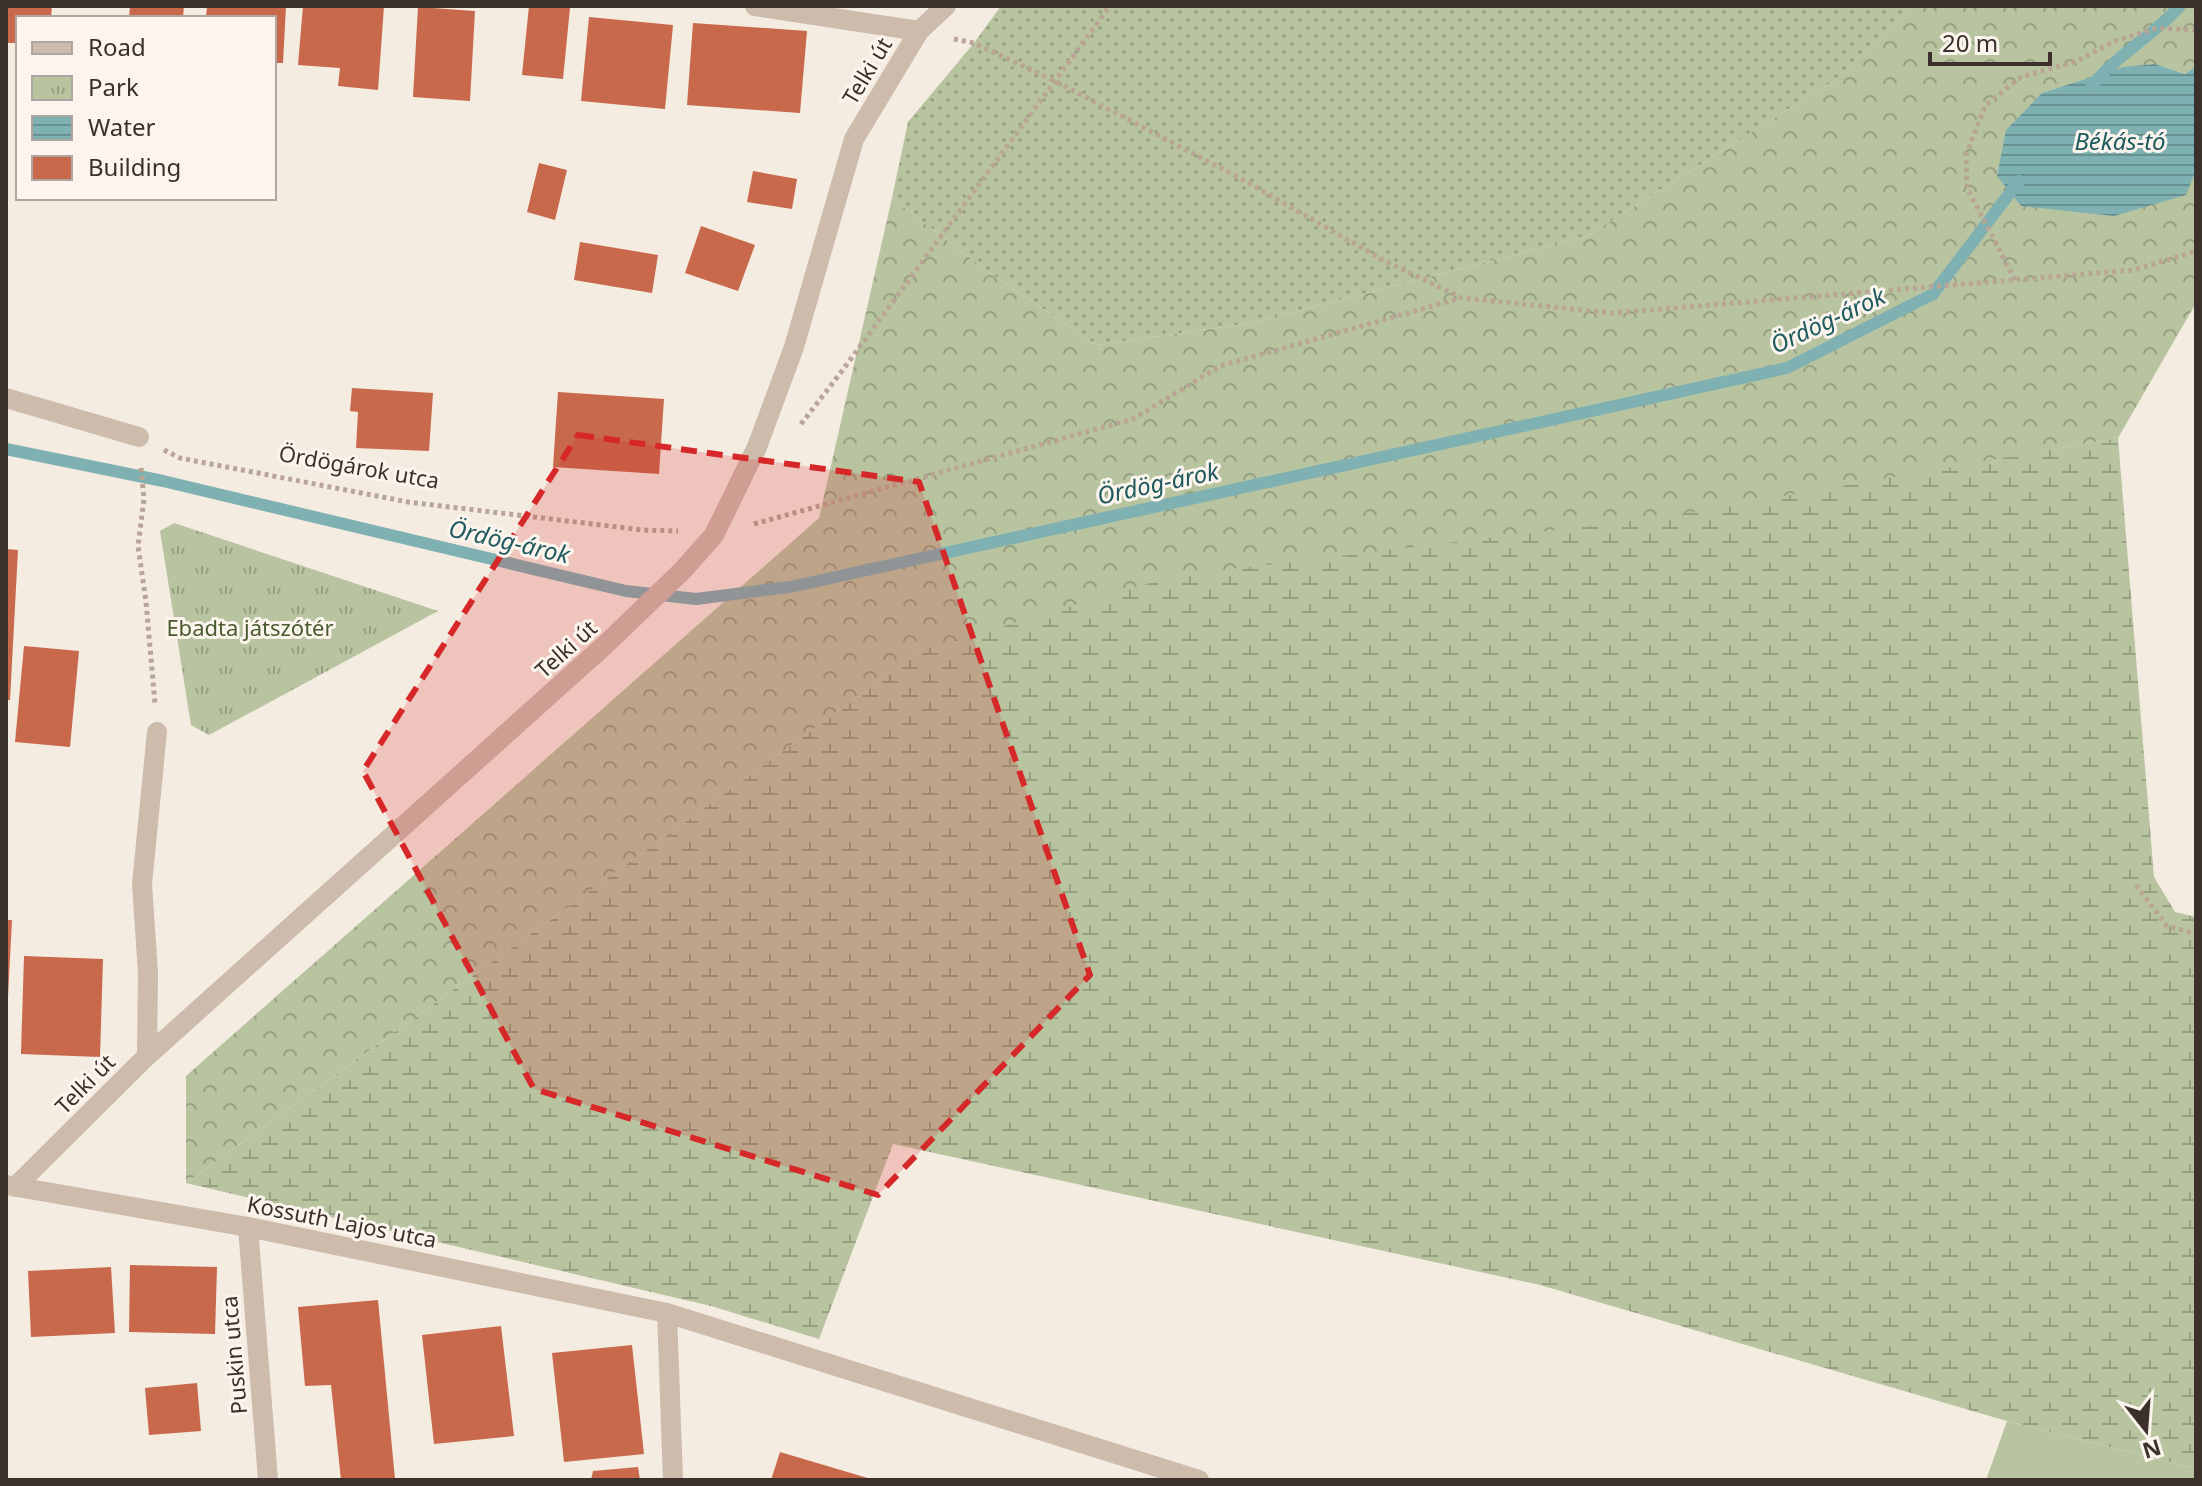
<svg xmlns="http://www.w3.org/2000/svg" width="2202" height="1486" font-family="'Noto Sans',sans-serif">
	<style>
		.grass { fill: url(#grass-dots) }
		.forest { fill: url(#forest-crowns) }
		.wetland { fill: url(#wetland-marsh) }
		.park { fill: url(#park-tufts) }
		.garden { fill: #b8c4a0 }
		.water { fill: url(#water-rules) }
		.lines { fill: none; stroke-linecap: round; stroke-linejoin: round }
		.stream { stroke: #7fb0b2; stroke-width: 12 }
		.building { fill: #c8694b }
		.path { stroke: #b9a596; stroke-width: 5; stroke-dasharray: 4 4; stroke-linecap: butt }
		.minor { stroke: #cdbbac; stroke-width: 20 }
		.marked { fill: #d62828; fill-opacity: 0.2; stroke: #d62828; stroke-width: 6; stroke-dasharray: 16 10; stroke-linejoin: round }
		.labels { text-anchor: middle; stroke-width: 6; stroke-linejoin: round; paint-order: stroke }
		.street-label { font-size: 22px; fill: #3b302b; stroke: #fbf5ee }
		.park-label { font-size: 22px; fill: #4a5a2e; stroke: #fbf5ee }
		.water-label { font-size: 24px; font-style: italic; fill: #1f5a5e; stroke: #fbf5ee }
	</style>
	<defs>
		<pattern id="grass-dots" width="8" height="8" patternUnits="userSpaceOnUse" patternTransform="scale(2)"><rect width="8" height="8" fill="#b8c4a0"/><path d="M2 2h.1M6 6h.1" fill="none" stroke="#97a083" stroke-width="1.8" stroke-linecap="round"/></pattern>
		<pattern id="forest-crowns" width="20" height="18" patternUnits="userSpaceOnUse" patternTransform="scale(2)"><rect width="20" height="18" fill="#b8c4a0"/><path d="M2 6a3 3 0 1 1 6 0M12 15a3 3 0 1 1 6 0" fill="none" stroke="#97a083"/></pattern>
		<pattern id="wetland-marsh" width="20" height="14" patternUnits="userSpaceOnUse" patternTransform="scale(2)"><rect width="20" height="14" fill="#b8c4a0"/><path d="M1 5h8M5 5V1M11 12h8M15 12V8" fill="none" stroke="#97a083"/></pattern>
		<pattern id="park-tufts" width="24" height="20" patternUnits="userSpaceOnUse" patternTransform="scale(2)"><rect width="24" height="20" fill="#b8c4a0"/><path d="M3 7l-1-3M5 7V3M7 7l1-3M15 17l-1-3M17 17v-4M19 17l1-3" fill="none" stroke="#97a083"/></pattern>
		<pattern id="water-rules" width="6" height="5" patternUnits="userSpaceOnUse" patternTransform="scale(2)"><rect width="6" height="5" fill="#7fb0b2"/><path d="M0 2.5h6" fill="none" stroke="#699091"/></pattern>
	</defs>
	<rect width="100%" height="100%" fill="#f4ebe1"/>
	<path class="grass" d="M 1001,6 L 1913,6 L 1835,80 L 1587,236 L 1251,323 L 1096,345 L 983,268 L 892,198 L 908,122 L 974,43 Z"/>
	<path class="forest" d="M 1913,6 L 2196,6 L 2196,66 L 2185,74 L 2155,64 L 2185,195 L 2196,170 L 2196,303 L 2118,438 L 923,650 L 186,1183 L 186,1076 L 819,518 L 892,198 L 983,268 L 1096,345 L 1251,323 L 1587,236 L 1835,80 Z"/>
	<path class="wetland" d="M 2118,438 L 2154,877 L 2175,912 L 2196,917 L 2196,1469 L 2007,1421 L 1540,1285 L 893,1144 L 819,1339 L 711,1306 L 186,1183 L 923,650 L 1174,576 L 1664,517 Z"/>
	<path class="park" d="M 174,523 L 438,611 L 209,735 L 191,725 L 160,531 Z"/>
	<path class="garden" d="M 2007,1421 L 2196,1469 L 2196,1480 L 1986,1480 Z"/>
	<path class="water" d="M 2155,64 L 2185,74 L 2196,66 L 2196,170 L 2186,195 L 2114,216 L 2021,206 L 1997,176 L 2006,130 L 2042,93 L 2123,67 Z"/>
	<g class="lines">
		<path class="stream" d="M 2091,87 C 2116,55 2153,36 2180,6
			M 6,449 L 163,481 L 626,591 L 696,599 L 790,587 L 1787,368 L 1933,294 L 2019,181"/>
	</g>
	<path class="building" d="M 6,6 L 52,6 L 51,18 L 18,18 L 18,43 L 6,43 Z
		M 130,6 L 184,6 L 183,18 L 129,18 Z
		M 207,6 L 286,6 L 283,63 L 274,63 L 274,18 L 206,18 Z
		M 303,6 L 384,6 L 378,90 L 338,86 L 340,68 L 298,65 Z
		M 529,6 L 570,8 L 563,79 L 522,75 Z
		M 418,7 L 475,11 L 470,101 L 413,97 Z
		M 589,17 L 673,25 L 665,109 L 581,101 Z
		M 693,23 L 807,31 L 800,113 L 687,105 Z
		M 539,163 L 567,170 L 555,220 L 527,212 Z
		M 753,171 L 797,179 L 792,209 L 747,202 Z
		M 701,226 L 755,245 L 738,291 L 685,273 Z
		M 580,242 L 658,255 L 652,293 L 574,280 Z
		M 352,388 L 433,393 L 429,451 L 356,448 L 358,412 L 350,411 Z
		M 558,392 L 664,399 L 659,474 L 553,467 Z
		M 6,549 L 18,550 L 10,700 L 6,700 Z
		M 24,646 L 79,651 L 70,747 L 15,742 Z
		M 6,920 L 12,920 L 8,997 L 6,997 Z
		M 24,956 L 103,959 L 100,1057 L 21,1054 Z
		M 130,1265 L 217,1267 L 215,1334 L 129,1332 Z
		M 111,1267 L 115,1333 L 31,1337 L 28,1271 Z
		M 378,1300 L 395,1479 L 341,1480 L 331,1385 L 305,1386 L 298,1307 Z
		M 501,1326 L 514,1436 L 434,1444 L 422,1335 Z
		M 632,1345 L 644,1454 L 564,1462 L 552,1353 Z
		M 197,1383 L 201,1431 L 149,1435 L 145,1388 Z
		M 780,1452 L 871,1479 L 871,1480 L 771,1480 Z
		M 638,1467 L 640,1480 L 591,1480 L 593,1471 Z"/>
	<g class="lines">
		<path class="path" d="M 954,39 L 974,43 L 1055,81 L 1247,182 L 1383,260 L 1462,298 L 1613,313 L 2134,270 L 2196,251
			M 2015,280 L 1967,188 L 1966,155 L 1985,106 L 2021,77 L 2077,61 L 2115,41 L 2157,28 L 2196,30
			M 801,424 L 842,371 L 1110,6
			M 164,450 L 180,458 L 408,502 L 643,530 L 678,531
			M 141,468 L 144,499 L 138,546 L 146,602 L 155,704
			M 754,524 L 1133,419 L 1220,366 L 1461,298
			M 2136,885 L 2167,926 L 2196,934"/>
		<path class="minor" d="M 755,6 L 919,31
			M 6,398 L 139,437
			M 147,1056 L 148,973 L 142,884 L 157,732
			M 6,1185 L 248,1227 L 667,1313 L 1199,1480
			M 15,1187 L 147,1056 L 605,645 L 683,570 L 714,535 L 757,447 L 794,347 L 854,139 L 919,31 L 946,6
			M 248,1227 L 268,1480
			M 667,1313 L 673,1480"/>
	</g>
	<path class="marked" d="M 578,435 L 919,482 L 1090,975 L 878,1195 L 534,1089 L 363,771 Z"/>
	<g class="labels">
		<g class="street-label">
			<text transform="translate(867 71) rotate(-59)" y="8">Telki út</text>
			<text transform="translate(359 467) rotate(10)" y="8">Ördögárok utca</text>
			<text transform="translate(566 649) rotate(-42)" y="8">Telki út</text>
			<text transform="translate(85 1084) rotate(-45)" y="8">Telki út</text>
			<text transform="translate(342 1222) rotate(11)" y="8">Kossuth Lajos utca</text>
			<text transform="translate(234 1355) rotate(-95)" y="8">Puskin utca</text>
		</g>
		<g class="park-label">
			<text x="250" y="636">Ebadta játszótér</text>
		</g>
		<g class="water-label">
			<text x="2120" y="150">Békás-tó</text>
			<text transform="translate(1828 321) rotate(-25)" y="8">Ördög-árok</text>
			<text transform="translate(1158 484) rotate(-12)" y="8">Ördög-árok</text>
			<text transform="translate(509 542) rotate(13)" y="8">Ördög-árok</text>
		</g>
	</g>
	<rect width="2202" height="1486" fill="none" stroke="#3b302b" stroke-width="16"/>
	<rect x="16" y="16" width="260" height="184" fill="#fbf5ee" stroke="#aea6a0" stroke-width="2"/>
	<rect x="32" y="42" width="40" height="12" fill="#cdbbac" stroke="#aea6a0" stroke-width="2"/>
	<text x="88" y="56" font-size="24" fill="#3b302b">Road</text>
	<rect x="32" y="76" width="40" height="24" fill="url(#park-tufts)" stroke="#aea6a0" stroke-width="2"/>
	<text x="88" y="96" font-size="24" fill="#3b302b">Park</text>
	<rect x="32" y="116" width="40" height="24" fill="url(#water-rules)" stroke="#aea6a0" stroke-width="2"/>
	<text x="88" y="136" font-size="24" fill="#3b302b">Water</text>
	<rect x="32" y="156" width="40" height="24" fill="#c8694b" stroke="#aea6a0" stroke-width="2"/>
	<text x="88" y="176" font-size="24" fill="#3b302b">Building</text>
	<g transform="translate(2146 1430) rotate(163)" stroke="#fbf5ee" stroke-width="6" paint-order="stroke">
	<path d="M0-6L14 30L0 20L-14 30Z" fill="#3b302b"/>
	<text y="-12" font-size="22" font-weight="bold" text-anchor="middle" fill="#3b302b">N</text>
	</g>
	<path d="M1930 52v12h120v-12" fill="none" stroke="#3b302b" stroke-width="4"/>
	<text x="1942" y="52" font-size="24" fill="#3b302b" stroke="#fbf5ee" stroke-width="6" paint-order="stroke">20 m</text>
</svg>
